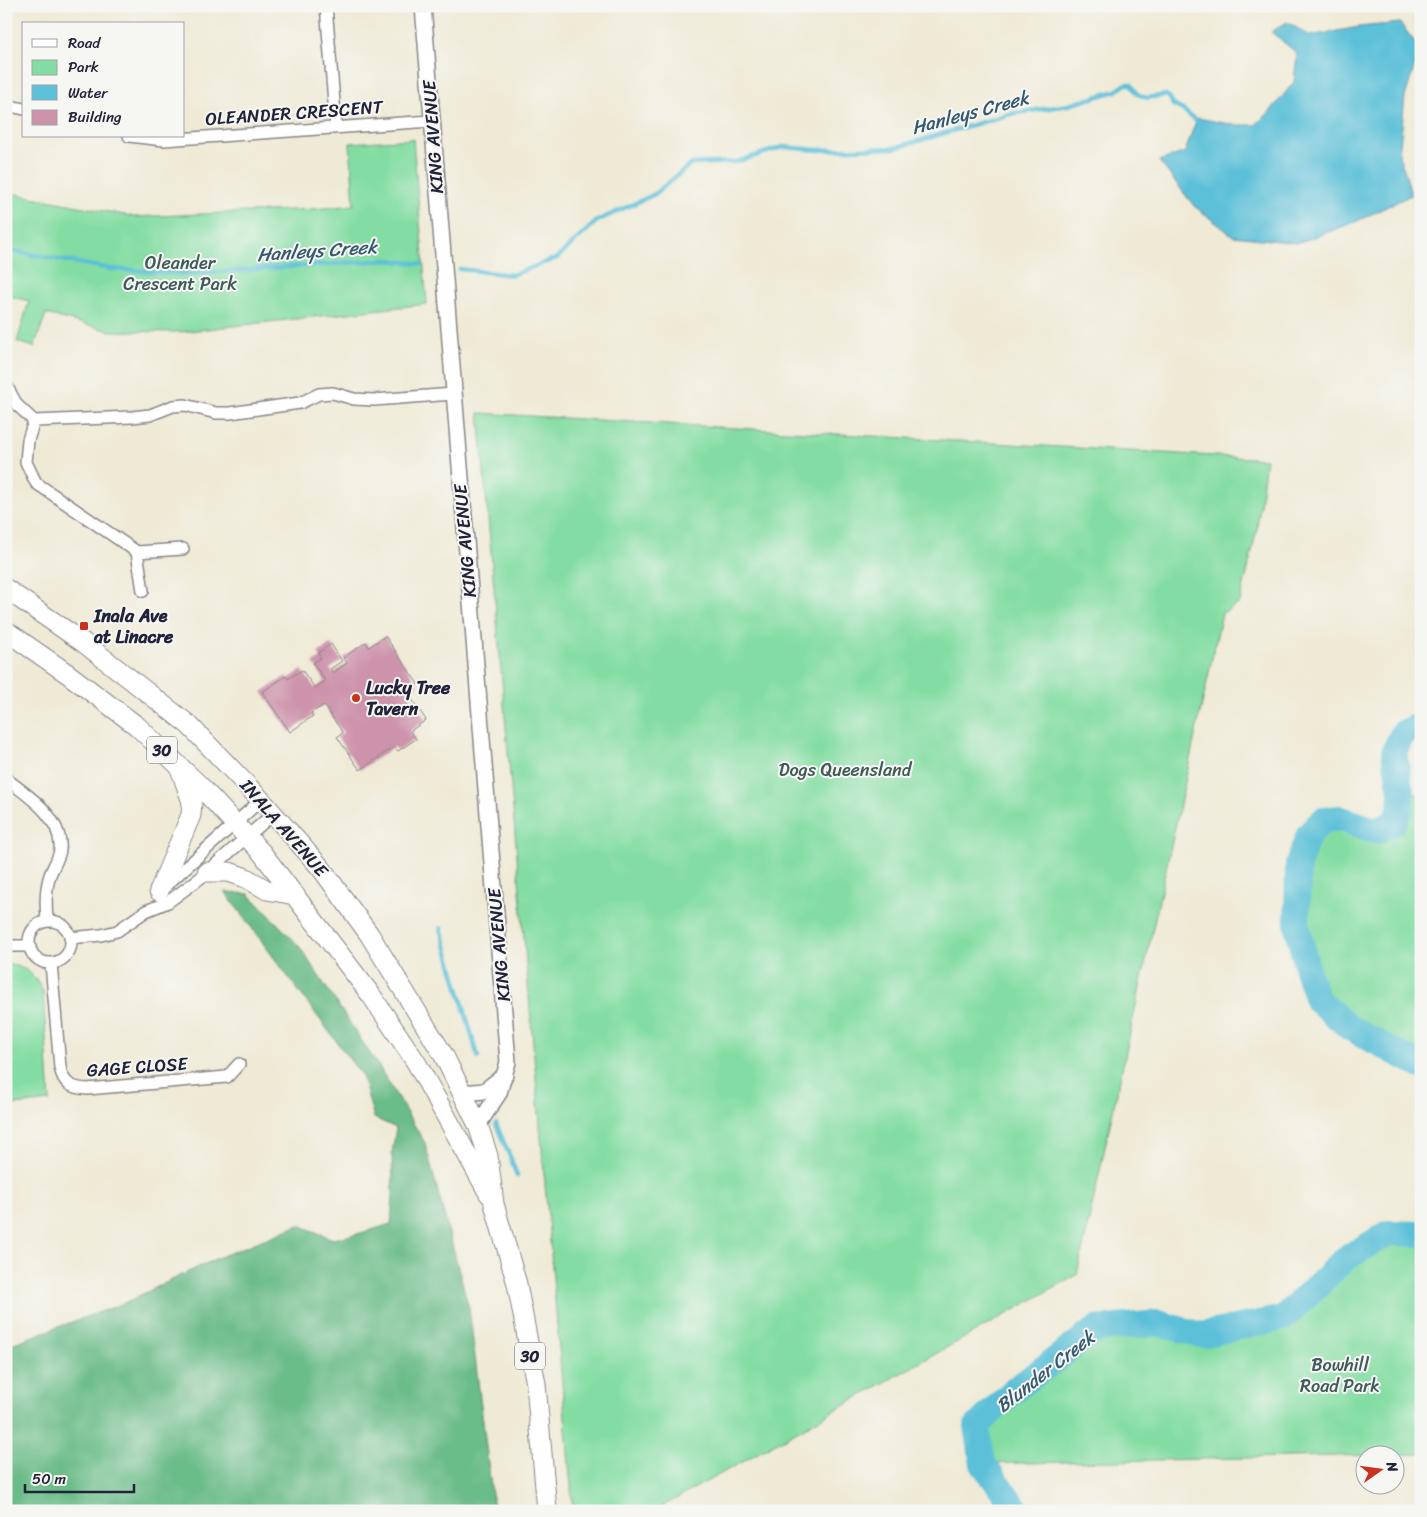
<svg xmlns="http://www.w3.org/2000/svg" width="1427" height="1517" font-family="Sriracha,sans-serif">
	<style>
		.green { fill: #83dda2; stroke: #52806e }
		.forest { fill: #6abc88; stroke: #466f62 }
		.water { fill: #5bc0d8; stroke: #3e718a }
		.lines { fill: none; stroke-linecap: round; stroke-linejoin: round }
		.stream { stroke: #5bc0d8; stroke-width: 4.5 }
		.river { stroke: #5bc0d8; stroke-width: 26 }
		.building { fill: #cd93ab }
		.minor-casing { stroke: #888688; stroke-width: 14 }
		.tertiary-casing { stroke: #888688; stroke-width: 18 }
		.primary-casing { stroke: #888688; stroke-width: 21 }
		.minor { stroke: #fff; stroke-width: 11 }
		.tertiary { stroke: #fff; stroke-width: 15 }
		.primary { stroke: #fff; stroke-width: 19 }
		.poi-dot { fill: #c8321e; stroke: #f6f6f2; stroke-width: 2 }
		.labels { text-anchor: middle; stroke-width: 4; stroke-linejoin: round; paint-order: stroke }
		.shield { fill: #f6f6f2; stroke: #626272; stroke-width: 1 }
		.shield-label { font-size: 16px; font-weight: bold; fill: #22223b }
		.street-label { font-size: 18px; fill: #22223b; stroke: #f6f6f2 }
		.park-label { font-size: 18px; fill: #3f5a5a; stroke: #f6f6f2 }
		.poi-label { font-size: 18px; font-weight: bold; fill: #22223b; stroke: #f6f6f2; text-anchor: start }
		.water-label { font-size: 19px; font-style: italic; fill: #365972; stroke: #f6f6f2 }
	</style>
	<rect width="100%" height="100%" fill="#f6f6f2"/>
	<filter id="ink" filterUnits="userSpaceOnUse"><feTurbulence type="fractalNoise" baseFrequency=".02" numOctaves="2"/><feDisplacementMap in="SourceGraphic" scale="10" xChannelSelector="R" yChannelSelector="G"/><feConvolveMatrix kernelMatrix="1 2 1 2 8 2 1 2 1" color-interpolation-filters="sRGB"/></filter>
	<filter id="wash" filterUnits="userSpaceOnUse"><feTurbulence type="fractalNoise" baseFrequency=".0096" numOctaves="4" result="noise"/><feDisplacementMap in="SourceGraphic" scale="20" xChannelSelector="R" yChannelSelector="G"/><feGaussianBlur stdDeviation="1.12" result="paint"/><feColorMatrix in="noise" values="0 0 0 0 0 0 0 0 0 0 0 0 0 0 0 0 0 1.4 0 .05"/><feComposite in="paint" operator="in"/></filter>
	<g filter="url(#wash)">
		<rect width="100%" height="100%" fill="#efead5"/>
		<path class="green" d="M 413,139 L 427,304 L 181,332 L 110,331 L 46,314 L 34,347 L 17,342 L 29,301 L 6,295 L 6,192 L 135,217 L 313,209 L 354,205 L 350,143 Z
			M 479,413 L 1266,459 L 1257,529 L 1240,603 L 1222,613 L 1077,1275 L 654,1511 L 573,1511 Z
			M 1401,792 L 1421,795 L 1421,1066 L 1350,1028 L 1317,1000 L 1308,973 L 1297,925 L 1298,864 L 1309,834 L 1323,820 L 1339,818 L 1377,831 C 1400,820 1400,816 1401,792 Z
			M 6,964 C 27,967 33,973 43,991 L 50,1101 L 6,1106 Z
			M 1389,1233 L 1421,1234 L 1421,1454 L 983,1464 L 977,1426 L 1012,1392 L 1096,1329 L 1158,1323 L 1201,1335 L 1283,1318 L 1346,1258 Z"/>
		<path class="forest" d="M 225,892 L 249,894 L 299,946 L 381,1070 L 425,1143 L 469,1308 L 494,1511 L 6,1511 L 6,1346 L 124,1303 L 215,1259 L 299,1225 L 333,1239 L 361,1233 L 391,1224 L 393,1195 L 392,1153 L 396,1128 L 374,1118 L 362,1076 Z"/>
		<path class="water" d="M 1287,22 L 1310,36 L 1359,27 L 1400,23 L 1421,50 L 1421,59 L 1414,68 L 1405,97 L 1399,156 L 1405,172 L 1411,195 L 1353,223 L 1297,243 L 1233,236 L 1194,206 L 1159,161 L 1185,152 L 1197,118 L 1236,125 L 1255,125 L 1269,113 L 1294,82 L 1297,53 L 1271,32 Z"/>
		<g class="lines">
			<path class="stream" d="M 6,250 L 111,269 L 192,274 L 388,260 L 421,264
				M 460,269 L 512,275 L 557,258 L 597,221 L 655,194 L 691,164 L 736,162 L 783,147 L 818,150 L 894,148 L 1010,114 L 1069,105 L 1116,91 L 1126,84 L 1131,84 L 1137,94 L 1147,98 L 1166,95 L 1170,98 L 1173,105 L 1183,110 L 1200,124
				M 441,928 L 478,1057
				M 496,1124 L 511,1159 L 517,1176"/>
			<path class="river" d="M 1421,725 L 1403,733 L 1394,752 L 1401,792 L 1400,811 L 1393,823 L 1377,831 L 1339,818 L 1323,820 L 1309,834 L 1298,864 L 1297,925 L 1308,973 L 1317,1000 L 1350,1028 L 1421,1066
				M 1018,1511 L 983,1464 L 977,1426 L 1012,1392 L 1096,1329 L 1158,1323 L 1201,1335 L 1283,1318 L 1346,1258 L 1389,1233 L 1421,1234"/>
		</g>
		<g id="blocks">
			<path class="building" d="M 385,636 L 418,684 L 407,692 L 426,720 L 410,731 L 416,739 L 398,751 L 394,747 L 360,770 L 337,737 L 343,733 L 324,705 L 311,713 L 313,716 L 290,732 L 262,692 L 286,676 L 288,679 L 302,670 L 315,688 L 325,681 L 313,663 L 321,658 L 318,653 L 331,644 L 342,661 L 330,669 L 333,673 L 347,663 L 343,658 L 366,642 L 369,647 Z"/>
		</g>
	</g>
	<g filter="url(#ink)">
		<use href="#blocks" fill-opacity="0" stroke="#888688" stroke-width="1"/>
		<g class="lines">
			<g class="minor-casing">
				<path id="minor" d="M 326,6 L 336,127
					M 6,105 L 24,109
					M 129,136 L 164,140 L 431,121
					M 6,385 L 17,405 L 34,421 L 132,417 L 150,415 L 173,406 L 185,405 L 216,413 L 230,413 L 300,403 L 319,394 L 333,393 L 354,399 L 374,400 L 453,394
					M 34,421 L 28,440 L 26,462 L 36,483 L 137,552 L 183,549
					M 137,552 L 143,591
					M 6,779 C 29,796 63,818 60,850 C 59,858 53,867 50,875 C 45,890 46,906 47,921
					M 164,887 L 261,800
					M29 942a21 21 0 1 1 42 0a21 21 0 1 1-42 0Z
					M 70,938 L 101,935 L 117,931 L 146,911 L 168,902 L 199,879 L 273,814
					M 6,946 L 30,946
					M 51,963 L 60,1067 C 63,1083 70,1088 87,1089 L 227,1077 L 239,1064"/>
			</g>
			<g class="tertiary-casing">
				<path id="tertiary" d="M 423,6 L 508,1062 L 499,1093 L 478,1125
					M 463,1093 L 484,1091 L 505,1075"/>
			</g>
			<g class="primary-casing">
				<path id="primary" d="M 6,589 L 84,643 L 189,725 L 261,800 L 321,868 L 369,934 L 444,1056 L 478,1125 L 488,1156 L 494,1204 L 517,1284 L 536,1384 L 547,1511
					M 6,631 L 68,674 L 137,726 L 199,785 L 262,853 L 371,995 L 416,1062 L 489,1194
					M 207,872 L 229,872 L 246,878 L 267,890 L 295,895
					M 159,891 L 191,815 L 192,802 L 181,771"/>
			</g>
			<use href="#minor" class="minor"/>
			<use href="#tertiary" class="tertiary"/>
			<use href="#primary" class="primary"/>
		</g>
	</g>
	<g class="poi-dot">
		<rect x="79" y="621" width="10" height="10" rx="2.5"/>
		<circle cx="356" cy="698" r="5"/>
	</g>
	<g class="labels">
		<g class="shield">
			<rect x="147" y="736.5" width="30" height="27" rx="4"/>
			<rect x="515" y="1342.5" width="30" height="27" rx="4"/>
		</g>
		<g class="shield-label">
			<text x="162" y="756">30</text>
			<text x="530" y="1362">30</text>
		</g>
		<g class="street-label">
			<text transform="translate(294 113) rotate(-4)" y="6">OLEANDER CRESCENT</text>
			<text transform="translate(433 137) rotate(-94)" y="6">KING AVENUE</text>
			<text transform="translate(465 541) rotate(-95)" y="6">KING AVENUE</text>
			<text transform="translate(284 828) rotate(49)" y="6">INALA AVENUE</text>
			<text transform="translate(499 945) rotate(-95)" y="6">KING AVENUE</text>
			<text transform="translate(137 1067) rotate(-4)" y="6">GAGE CLOSE</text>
		</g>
		<g class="park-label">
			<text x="180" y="269">Oleander<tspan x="180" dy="21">Crescent Park</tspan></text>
			<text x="845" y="776">Dogs Queensland</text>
			<text x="1340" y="1371">Bowhill<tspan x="1340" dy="21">Road Park</tspan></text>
		</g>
		<g class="poi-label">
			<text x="94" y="622">Inala Ave<tspan x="94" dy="21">at Linacre</tspan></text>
			<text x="366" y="694">Lucky Tree<tspan x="366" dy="21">Tavern</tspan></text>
		</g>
		<g class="water-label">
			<text transform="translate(970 112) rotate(-15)" y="7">Hanleys Creek</text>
			<text transform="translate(317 250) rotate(-4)" y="7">Hanleys Creek</text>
			<text transform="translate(1045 1371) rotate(-38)" y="7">Blunder Creek</text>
		</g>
	</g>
	<rect width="1427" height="1517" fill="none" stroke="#f6f6f2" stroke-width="25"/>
	<rect x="22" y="22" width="162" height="115" fill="#f6f6f2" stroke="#a1a1a9"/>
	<rect x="32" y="39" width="25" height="8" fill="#ffffff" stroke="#a1a1a9"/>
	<text x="68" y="48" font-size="15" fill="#22223b">Road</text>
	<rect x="32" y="60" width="25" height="15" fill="#83dda2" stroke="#a1a1a9"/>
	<text x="68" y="72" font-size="15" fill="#22223b">Park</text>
	<rect x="32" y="85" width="25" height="15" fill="#5bc0d8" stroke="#a1a1a9"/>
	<text x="68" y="98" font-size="15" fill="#22223b">Water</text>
	<rect x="32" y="110" width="25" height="15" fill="#cd93ab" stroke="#a1a1a9"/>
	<text x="68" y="122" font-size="15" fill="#22223b">Building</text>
	<g transform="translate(1380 1470) rotate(76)"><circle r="24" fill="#f6f6f2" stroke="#a1a1a9"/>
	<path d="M0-4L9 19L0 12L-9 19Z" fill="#c8321e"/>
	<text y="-8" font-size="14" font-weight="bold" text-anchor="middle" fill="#22223b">N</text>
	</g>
	<path d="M25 1484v8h109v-8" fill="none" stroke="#22223b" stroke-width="2.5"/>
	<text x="32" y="1484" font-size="15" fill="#22223b" stroke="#f6f6f2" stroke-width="4" paint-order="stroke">50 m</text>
</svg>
